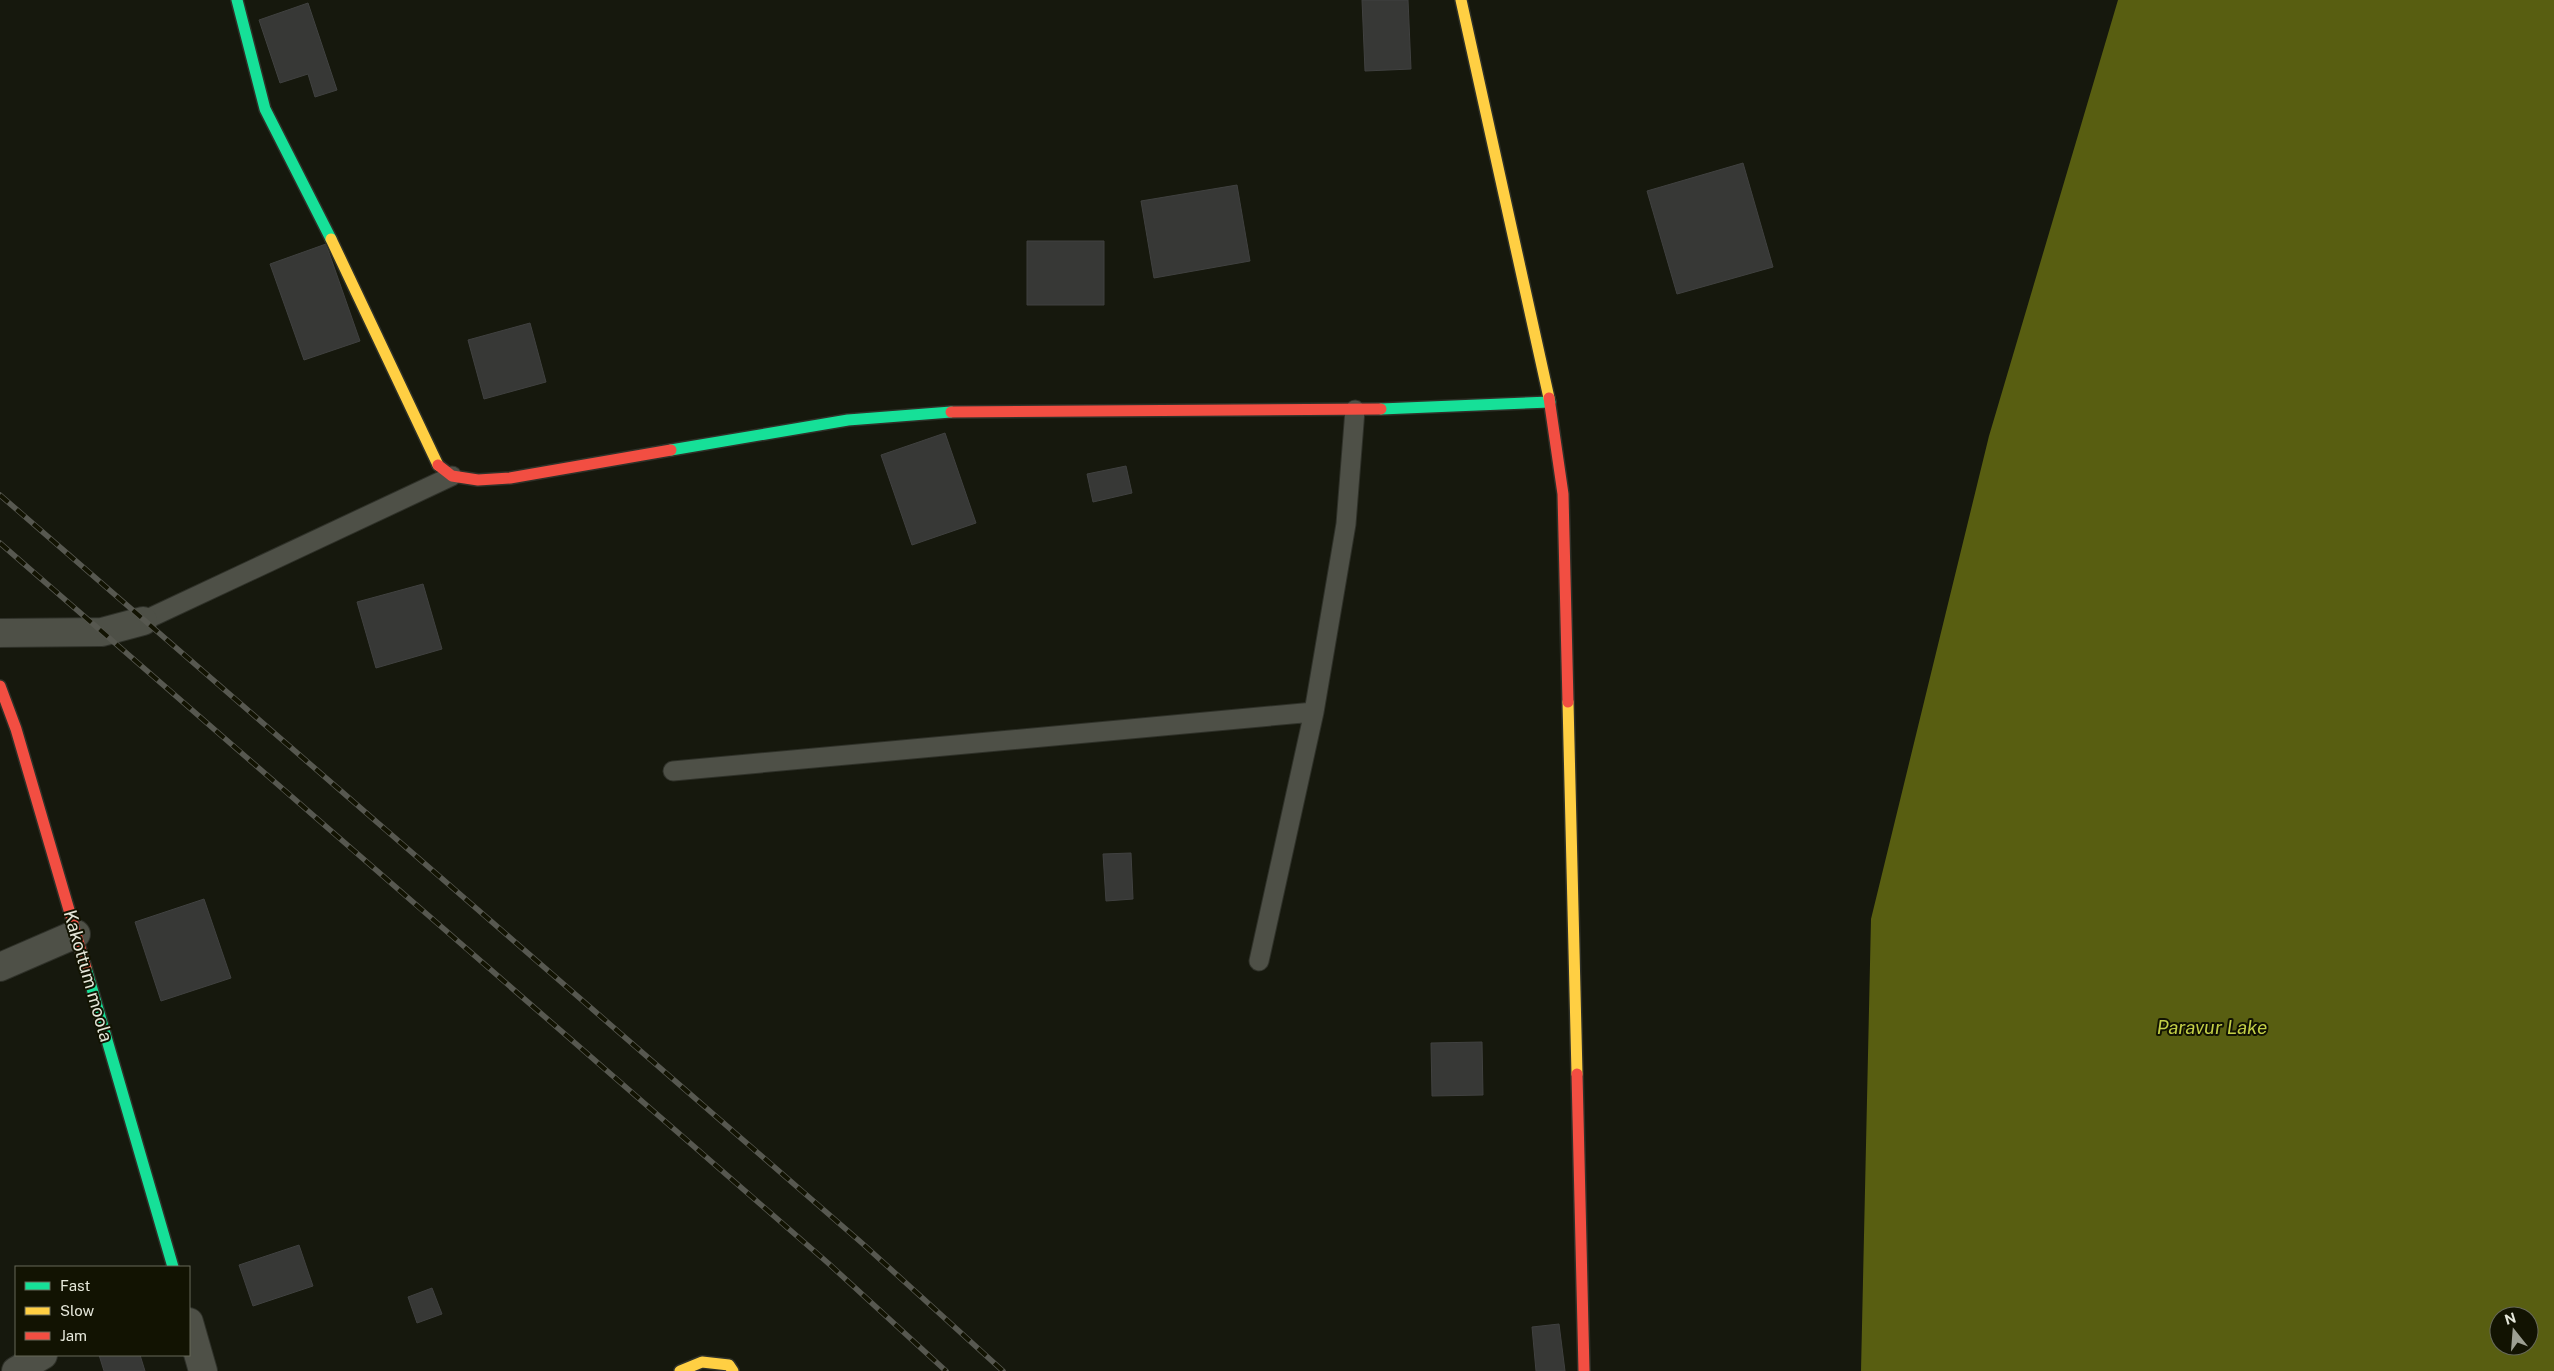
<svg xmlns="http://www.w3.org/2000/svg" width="2554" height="1371" font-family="'Public Sans',sans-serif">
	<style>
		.water { fill: #585e11; fill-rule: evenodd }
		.building { fill: #373836; stroke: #404140 }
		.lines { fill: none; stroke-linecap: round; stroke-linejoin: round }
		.lane-casing { stroke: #2f3129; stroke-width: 21 }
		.street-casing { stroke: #2f3129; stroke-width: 30 }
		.fast-casing { stroke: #2f3129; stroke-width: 14 }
		.slow-casing { stroke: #2f3129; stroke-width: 14 }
		.jam-casing { stroke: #2f3129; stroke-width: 14 }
		.lane { stroke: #4e5047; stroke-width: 19 }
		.street { stroke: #4e5047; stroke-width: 28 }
		.fast { stroke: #16e098; stroke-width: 11 }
		.slow { stroke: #ffcf43; stroke-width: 11 }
		.jam { stroke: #f24e42; stroke-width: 11 }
		.rail-casing { stroke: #575850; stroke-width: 5.5 }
		.rail { stroke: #121302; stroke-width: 4; stroke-dasharray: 11; stroke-linecap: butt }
		.labels { text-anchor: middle; stroke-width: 4; stroke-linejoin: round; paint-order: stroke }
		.street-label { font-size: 18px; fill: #e5e7da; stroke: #121302 }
		.water-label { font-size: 19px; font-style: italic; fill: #c3cf47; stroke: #121302 }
	</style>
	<rect width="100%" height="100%" fill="#16180d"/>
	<path class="water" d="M 2118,0 L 2554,0 L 2554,1371 L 1861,1371 L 1871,919 L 1989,436 ZM 2499,1316 L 2529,1316 L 2529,1346 L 2499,1346 Z"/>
	<path class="building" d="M 1362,0 L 1408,0 L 1411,69 L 1365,71 Z
		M 308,3 L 337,90 L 315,97 L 308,74 L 280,83 L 259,20 Z
		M 1743,163 L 1773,267 L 1677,294 L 1647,191 Z
		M 1237,185 L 1250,261 L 1154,278 L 1141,201 Z
		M 1027,241 L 1104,241 L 1104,305 L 1027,305 Z
		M 326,244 L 360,341 L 304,360 L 270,264 Z
		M 530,323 L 546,382 L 484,399 L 468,340 Z
		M 945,433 L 976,523 L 912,545 L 881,455 Z
		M 1126,466 L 1132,493 L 1093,502 L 1087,474 Z
		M 423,584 L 442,649 L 376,668 L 357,602 Z
		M 1131,853 L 1133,899 L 1106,901 L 1103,854 Z
		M 204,899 L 231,978 L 161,1001 L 135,922 Z
		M 1482,1042 L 1483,1095 L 1432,1096 L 1431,1043 Z
		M 299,1245 L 313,1286 L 253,1306 L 239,1265 Z
		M 432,1288 L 442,1314 L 417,1323 L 408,1297 Z
		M 1559,1324 L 1565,1371 L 1536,1371 L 1532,1327 Z
		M 99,1355 L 140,1355 L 145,1371 L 104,1371 Z"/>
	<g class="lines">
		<g class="lane-casing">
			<path id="lane" d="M 143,621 L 452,476
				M 673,771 L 1314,712
				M 1259,961 L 1314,712 L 1346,524 L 1355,410"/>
		</g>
		<g class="street-casing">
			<path id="street" d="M 0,633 L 102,632 L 143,621
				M 0,967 L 76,934
				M 189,1322 L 203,1371
				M 16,1371 L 43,1355"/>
		</g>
		<g class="fast-casing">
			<path id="fast" d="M 237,0 L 265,109 L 331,239
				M 1381,409 L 1550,402
				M 671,450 L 848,420 L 951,412
				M 86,968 L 173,1267"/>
		</g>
		<g class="slow-casing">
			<path id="slow" d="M 1461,0 L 1549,398
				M 331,239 L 438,465
				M 1568,702 L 1577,1074
				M 680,1371 L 702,1362 L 729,1365 L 733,1371"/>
		</g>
		<g class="jam-casing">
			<path id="jam" d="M 1549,398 L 1563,494 L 1568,702
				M 951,412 L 1381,409
				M 438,465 L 452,476 L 478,480 L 510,478 L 671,450
				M 0,686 L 16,729 L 86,968
				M 1577,1074 L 1584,1371"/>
		</g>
		<use href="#lane" class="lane"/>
		<use href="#street" class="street"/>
		<use href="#fast" class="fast"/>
		<use href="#slow" class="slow"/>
		<use href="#jam" class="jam"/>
		<g class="rail-casing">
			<path id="rail" d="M 0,495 L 863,1244 L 1003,1371
				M 0,543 L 828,1263 L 946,1371"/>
		</g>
		<use href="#rail" class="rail"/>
	</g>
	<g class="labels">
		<g class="street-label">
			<text transform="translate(88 976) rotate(74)" y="6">Kakottum moola</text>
		</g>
		<g class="water-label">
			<text x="2212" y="1034">Paravur Lake</text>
		</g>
	</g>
	<rect x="15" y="1266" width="175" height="90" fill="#121302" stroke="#666858"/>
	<rect x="25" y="1282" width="25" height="8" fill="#16e098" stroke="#666858"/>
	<text x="60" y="1291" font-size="15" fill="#e5e7da">Fast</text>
	<rect x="25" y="1307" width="25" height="8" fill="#ffcf43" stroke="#666858"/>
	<text x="60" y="1316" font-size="15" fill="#e5e7da">Slow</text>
	<rect x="25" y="1332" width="25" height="8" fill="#f24e42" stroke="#666858"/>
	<text x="60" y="1341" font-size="15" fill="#e5e7da">Jam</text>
	<g transform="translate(2514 1331) rotate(343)"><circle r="24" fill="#121302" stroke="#666858"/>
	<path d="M0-4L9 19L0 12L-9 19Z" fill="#9d9f92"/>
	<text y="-8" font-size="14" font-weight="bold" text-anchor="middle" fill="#e5e7da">N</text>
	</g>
</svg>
